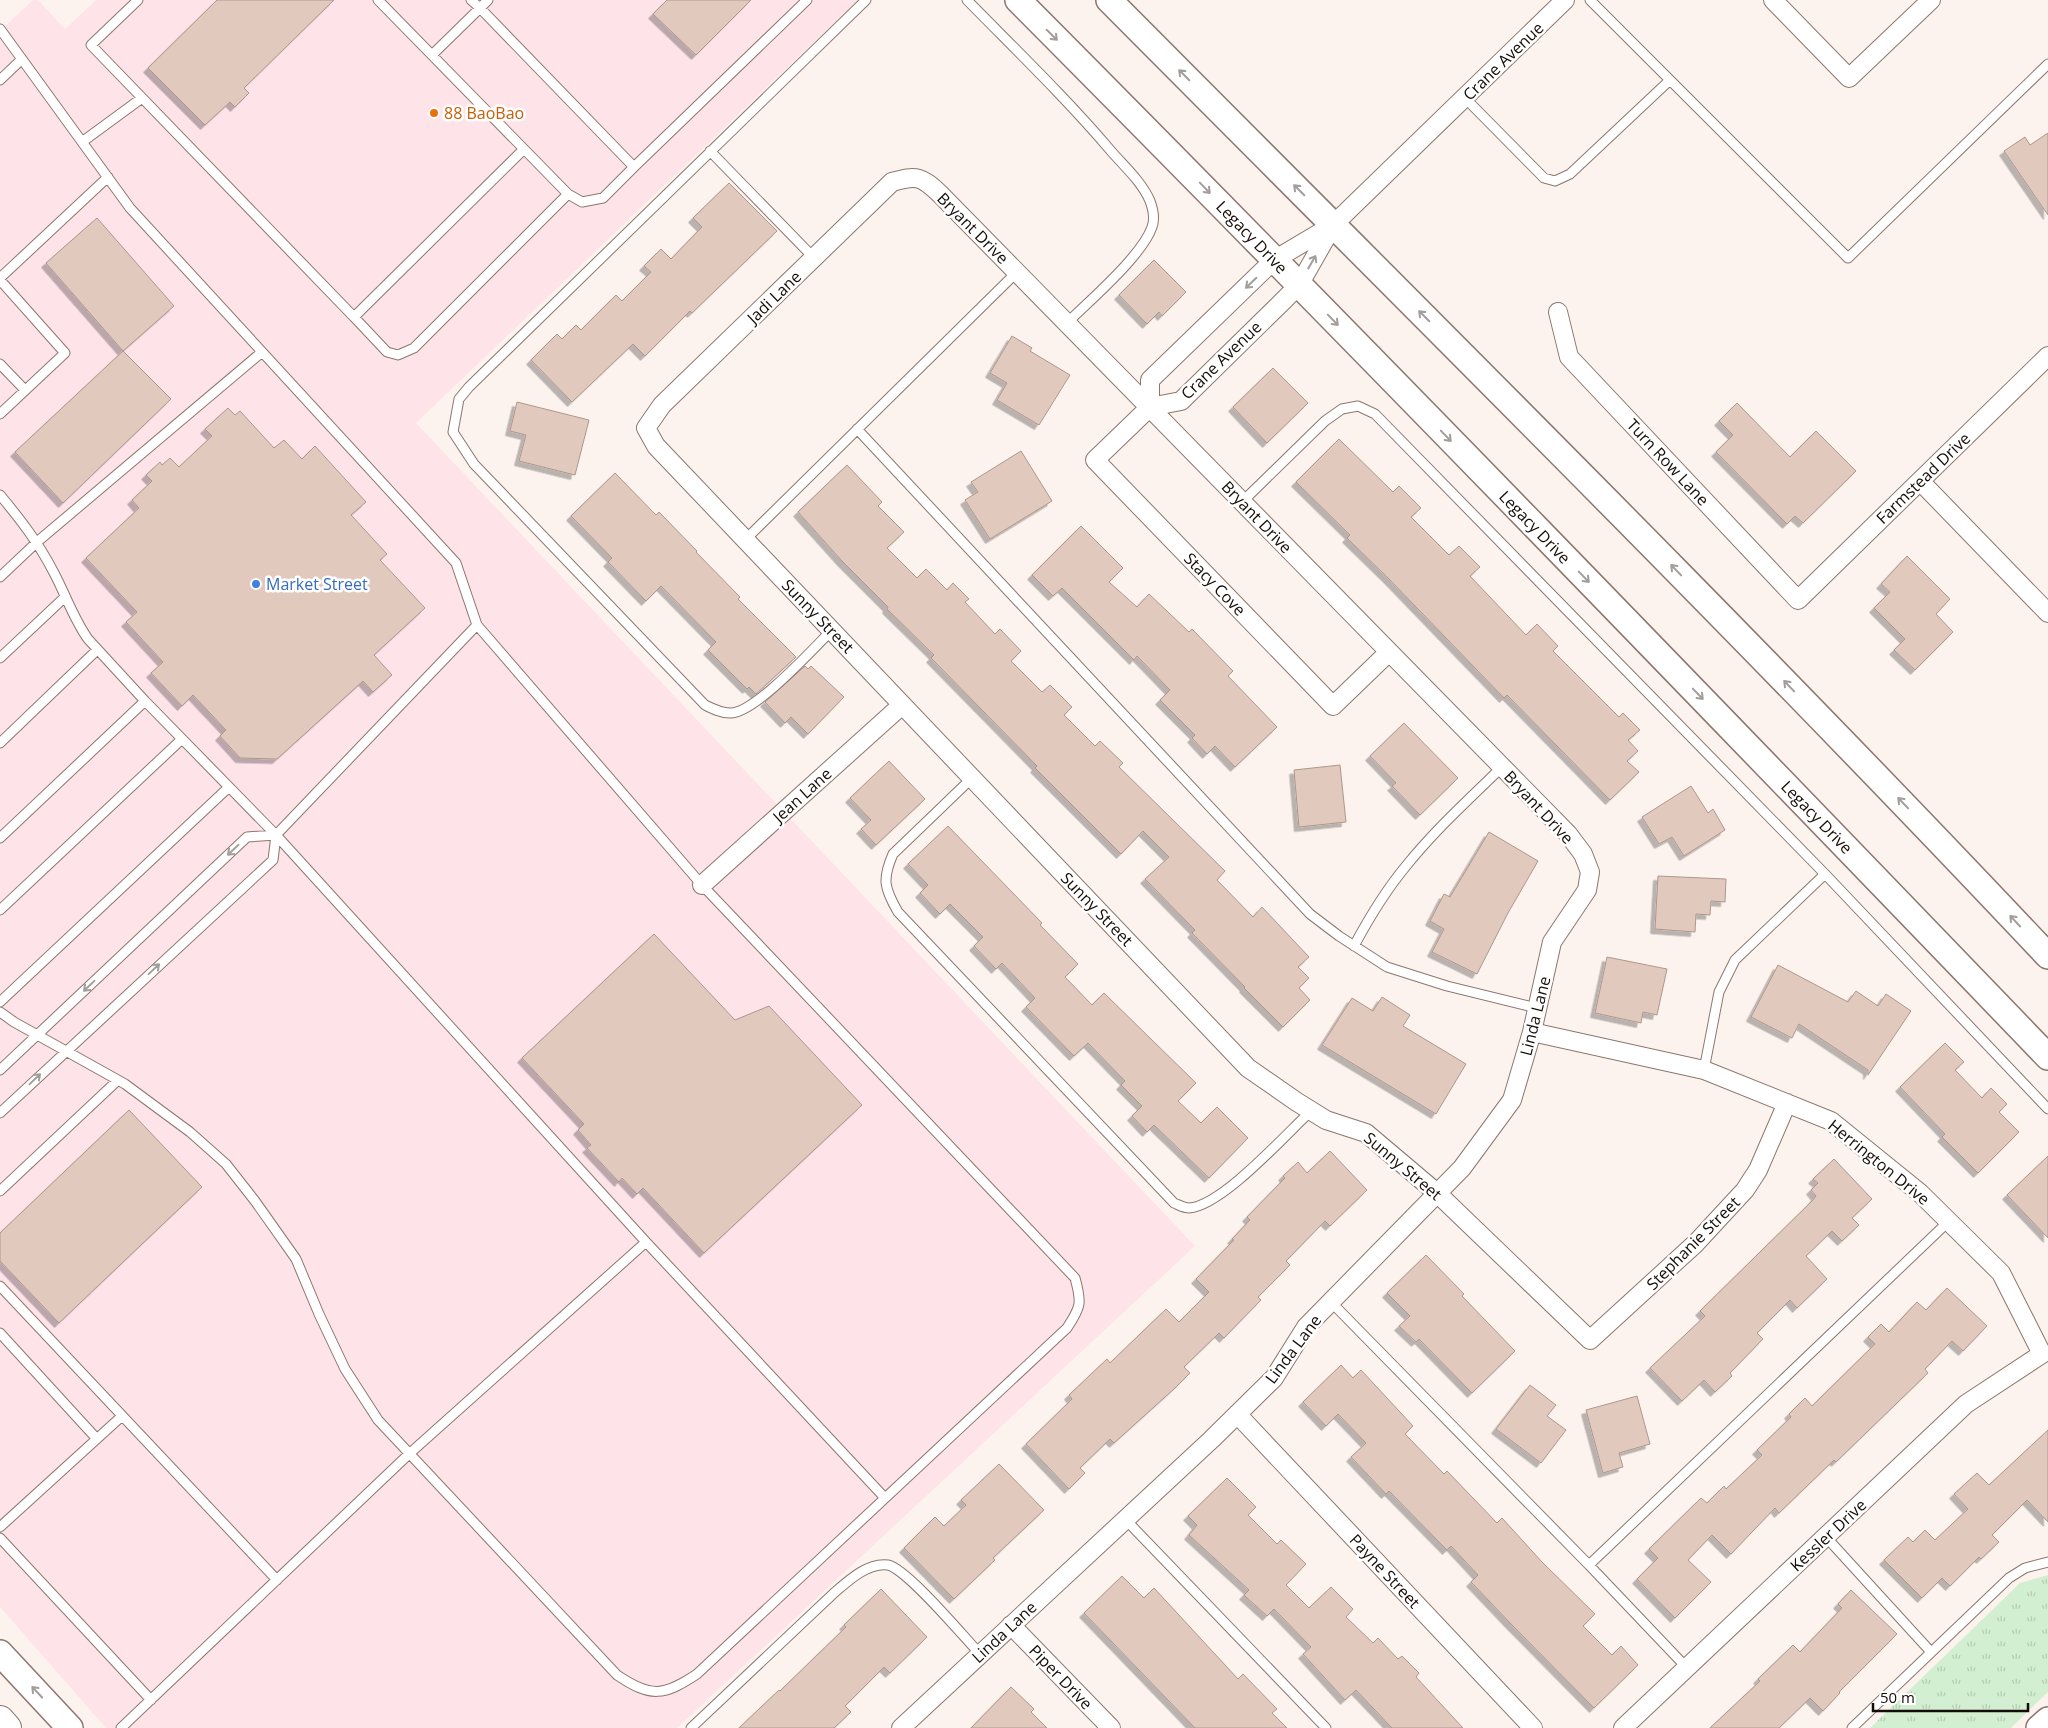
<svg xmlns="http://www.w3.org/2000/svg" width="2048" height="1728" font-family="'Open Sans',sans-serif">
	<style>
		.commercial { fill: #fee3e9 }
		.grass { fill: url(#grass-tufts) }
		.building { fill: #e1c9be; stroke: #ad978c; filter: url(#shadow) }
		.lines { fill: none; stroke-linecap: round; stroke-linejoin: round }
		.lane-casing { stroke: #8c776d; stroke-width: 11 }
		.street-casing { stroke: #8c776d; stroke-width: 20 }
		.secondary-casing { stroke: #8c776d; stroke-width: 28 }
		.highway-casing { stroke: #8c776d; stroke-width: 30 }
		.lane { stroke: #fff; stroke-width: 9 }
		.street { stroke: #fff; stroke-width: 18 }
		.secondary { stroke: #fff; stroke-width: 25 }
		.highway { stroke: #fff; stroke-width: 28 }
		.oneway { stroke: #a19e9c }
		.food-dot { fill: #e8710a; stroke: #fff; stroke-width: 2 }
		.shop-dot { fill: #3f7fe0; stroke: #fff; stroke-width: 2 }
		.labels { text-anchor: middle; stroke-width: 5; stroke-linejoin: round; paint-order: stroke }
		.street-label { font-size: 16px; fill: #140c08; stroke: #fff }
		.food-label { font-size: 16px; fill: #c56008; stroke: #fff; text-anchor: start }
		.shop-label { font-size: 16px; fill: #366cbe; stroke: #fff; text-anchor: start }
	</style>
	<defs>
		<pattern id="grass-tufts" width="24" height="20" patternUnits="userSpaceOnUse" patternTransform="scale(1.25)"><rect width="24" height="20" fill="#d3efd2"/><path d="M3 7l-1-3M5 7V3M7 7l1-3M15 17l-1-3M17 17v-4M19 17l1-3" fill="none" stroke="#b4ccb3"/></pattern>
		<filter id="shadow"><feDropShadow dx="-4.5" dy="4.5" stdDeviation="0" flood-color="#0004"/></filter>
	</defs>
	<rect width="100%" height="100%" fill="#fdf3ee"/>
	<path class="commercial" d="M 33,0 L 38,0 L 65,29 L 96,0 L 858,0 L 416,423 L 1195,1246 L 677,1728 L 106,1728 L 0,1607 L 0,31 Z"/>
	<path class="grass" d="M 2048,1575 L 2048,1692 L 2011,1728 L 1870,1728 L 2020,1583 Z"/>
	<path class="building" d="M 217,0 L 334,0 L 244,88 L 249,93 L 235,107 L 230,102 L 205,125 L 148,68 Z
		M 667,0 L 751,0 L 696,55 L 653,14 Z
		M 2048,133 L 2048,215 L 2004,151 L 2025,137 L 2030,145 Z
		M 729,183 L 777,231 L 692,313 L 690,311 L 645,356 L 633,344 L 572,402 L 531,360 L 557,334 L 562,339 L 576,325 L 581,330 L 616,295 L 622,301 L 651,272 L 644,266 L 661,249 L 671,259 L 702,227 L 693,218 Z
		M 97,218 L 174,306 L 123,351 L 46,263 Z
		M 1154,260 L 1186,292 L 1162,316 L 1159,312 L 1147,324 L 1119,295 Z
		M 1012,336 L 1032,348 L 1030,351 L 1070,375 L 1039,425 L 997,400 L 1007,383 L 990,373 Z
		M 123,351 L 171,399 L 63,503 L 15,452 Z
		M 1273,368 L 1308,403 L 1267,443 L 1233,407 Z
		M 517,402 L 589,420 L 575,475 L 519,461 L 526,435 L 510,431 Z
		M 1737,403 L 1790,457 L 1816,431 L 1856,471 L 1803,523 L 1795,516 L 1787,524 L 1716,452 L 1733,435 L 1719,421 Z
		M 228,408 L 235,415 L 240,411 L 274,448 L 284,440 L 302,459 L 315,446 L 366,502 L 351,515 L 387,554 L 380,560 L 425,608 L 374,655 L 392,675 L 373,692 L 363,681 L 277,759 L 240,758 L 220,736 L 226,730 L 193,695 L 182,706 L 151,673 L 163,662 L 126,622 L 137,612 L 86,558 L 139,508 L 132,500 L 152,481 L 146,475 L 160,462 L 162,465 L 170,458 L 179,467 L 212,436 L 205,429 Z
		M 1339,439 L 1393,492 L 1399,486 L 1421,508 L 1411,517 L 1449,555 L 1459,546 L 1480,567 L 1470,576 L 1526,635 L 1537,624 L 1558,646 L 1553,651 L 1619,717 L 1623,713 L 1640,730 L 1628,740 L 1638,751 L 1627,761 L 1639,772 L 1610,800 L 1507,695 L 1504,698 L 1389,579 L 1347,538 L 1350,535 L 1296,482 Z
		M 1021,451 L 1052,501 L 990,539 L 965,500 L 978,492 L 971,482 Z
		M 847,465 L 882,502 L 878,506 L 904,532 L 887,548 L 917,578 L 926,569 L 947,590 L 953,583 L 969,599 L 965,602 L 995,634 L 1000,629 L 1021,651 L 1011,661 L 1042,692 L 1050,685 L 1072,707 L 1064,715 L 1095,746 L 1100,741 L 1123,763 L 1119,767 L 1225,871 L 1217,880 L 1253,917 L 1262,907 L 1309,957 L 1298,967 L 1309,978 L 1299,988 L 1310,1000 L 1283,1027 L 1244,988 L 1245,987 L 1192,933 L 1195,930 L 1145,879 L 1169,857 L 1143,831 L 1121,854 L 1035,768 L 1037,766 L 931,658 L 934,655 L 887,609 L 888,607 L 842,561 L 798,512 Z
		M 615,473 L 656,515 L 659,512 L 697,551 L 696,552 L 740,597 L 738,599 L 796,657 L 756,694 L 749,687 L 747,689 L 708,650 L 716,642 L 661,586 L 646,601 L 608,562 L 612,558 L 571,516 Z
		M 1081,526 L 1123,568 L 1109,582 L 1137,607 L 1149,594 L 1189,632 L 1192,629 L 1233,671 L 1228,676 L 1277,727 L 1235,767 L 1215,746 L 1207,754 L 1192,738 L 1195,735 L 1160,700 L 1170,690 L 1137,656 L 1134,660 L 1062,588 L 1053,596 L 1032,575 Z
		M 1907,556 L 1950,599 L 1936,614 L 1953,632 L 1915,670 L 1894,650 L 1905,639 L 1874,608 L 1890,592 L 1881,584 Z
		M 805,666 L 808,669 L 811,666 L 844,697 L 808,734 L 791,717 L 785,723 L 765,702 Z
		M 1404,723 L 1458,778 L 1420,815 L 1392,786 L 1396,783 L 1370,756 Z
		M 889,761 L 925,799 L 876,845 L 861,829 L 871,820 L 850,798 Z
		M 1340,765 L 1346,822 L 1299,827 L 1294,770 Z
		M 1691,786 L 1708,813 L 1713,809 L 1725,830 L 1684,856 L 1672,837 L 1659,844 L 1642,817 Z
		M 948,826 L 1042,923 L 1040,925 L 1078,964 L 1065,977 L 1092,1005 L 1104,993 L 1196,1083 L 1178,1101 L 1201,1123 L 1217,1107 L 1248,1138 L 1209,1178 L 1154,1125 L 1147,1132 L 1132,1116 L 1142,1106 L 1121,1085 L 1125,1081 L 1088,1043 L 1074,1056 L 1026,1007 L 1035,998 L 1002,963 L 996,969 L 974,946 L 983,937 L 950,904 L 940,914 L 920,893 L 928,885 L 908,864 Z
		M 1489,832 L 1538,861 L 1508,913 L 1477,974 L 1432,952 L 1444,929 L 1430,921 L 1444,894 L 1450,897 Z
		M 1658,876 L 1726,879 L 1725,902 L 1711,901 L 1710,915 L 1696,914 L 1695,932 L 1655,929 Z
		M 654,934 L 735,1020 L 769,1006 L 862,1105 L 704,1253 L 643,1188 L 637,1194 L 622,1178 L 619,1182 L 587,1148 L 591,1145 L 578,1130 L 584,1124 L 522,1058 Z
		M 1607,957 L 1667,969 L 1657,1015 L 1643,1012 L 1641,1023 L 1595,1013 Z
		M 1778,965 L 1848,1002 L 1856,991 L 1878,1006 L 1886,994 L 1911,1011 L 1868,1075 L 1868,1070 L 1799,1024 L 1792,1038 L 1751,1017 Z
		M 1382,997 L 1410,1015 L 1403,1026 L 1466,1064 L 1436,1114 L 1322,1045 L 1352,998 L 1373,1011 Z
		M 1945,1043 L 1964,1062 L 1955,1070 L 1982,1098 L 1991,1088 L 2007,1104 L 1999,1112 L 2019,1132 L 1978,1173 L 1942,1137 L 1945,1134 L 1900,1087 Z
		M 129,1110 L 202,1187 L 59,1323 L 0,1261 L 0,1233 Z
		M 1330,1151 L 1367,1190 L 1330,1226 L 1325,1221 L 1286,1261 L 1290,1265 L 1258,1297 L 1261,1300 L 1224,1338 L 1219,1333 L 1184,1367 L 1190,1373 L 1175,1388 L 1114,1443 L 1110,1439 L 1080,1468 L 1085,1473 L 1069,1489 L 1026,1444 L 1072,1399 L 1069,1395 L 1107,1359 L 1110,1363 L 1166,1309 L 1179,1322 L 1209,1292 L 1196,1279 L 1234,1240 L 1232,1239 L 1250,1220 L 1247,1217 L 1285,1178 L 1283,1176 L 1298,1162 L 1307,1173 Z
		M 2048,1156 L 2048,1238 L 2007,1195 Z
		M 1834,1159 L 1872,1199 L 1852,1218 L 1859,1225 L 1842,1241 L 1832,1231 L 1806,1256 L 1827,1279 L 1797,1308 L 1790,1300 L 1757,1333 L 1763,1339 L 1730,1373 L 1732,1376 L 1715,1392 L 1704,1380 L 1682,1401 L 1650,1368 L 1705,1316 L 1700,1311 L 1812,1201 L 1816,1196 L 1811,1190 L 1818,1183 L 1813,1179 Z
		M 1426,1255 L 1464,1294 L 1462,1296 L 1515,1351 L 1472,1393 L 1419,1339 L 1416,1342 L 1399,1326 L 1410,1316 L 1387,1293 Z
		M 1947,1288 L 1987,1326 L 1963,1351 L 1952,1341 L 1925,1369 L 1928,1373 L 1836,1462 L 1834,1460 L 1779,1513 L 1775,1508 L 1731,1554 L 1712,1535 L 1688,1560 L 1711,1582 L 1675,1618 L 1637,1579 L 1658,1558 L 1649,1549 L 1701,1498 L 1707,1503 L 1724,1486 L 1726,1489 L 1762,1455 L 1757,1450 L 1791,1417 L 1789,1414 L 1805,1398 L 1812,1406 L 1875,1344 L 1868,1337 L 1881,1324 L 1889,1332 L 1917,1302 L 1926,1310 Z
		M 1341,1365 L 1353,1378 L 1361,1370 L 1413,1426 L 1405,1434 L 1444,1474 L 1447,1471 L 1497,1523 L 1502,1518 L 1542,1562 L 1595,1614 L 1583,1626 L 1612,1655 L 1621,1646 L 1638,1665 L 1594,1708 L 1511,1624 L 1471,1582 L 1478,1575 L 1451,1546 L 1447,1550 L 1389,1491 L 1386,1494 L 1351,1457 L 1366,1443 L 1338,1414 L 1326,1426 L 1303,1402 Z
		M 1530,1385 L 1556,1405 L 1547,1416 L 1566,1430 L 1541,1463 L 1496,1429 Z
		M 1637,1396 L 1650,1444 L 1619,1453 L 1623,1467 L 1603,1473 L 1586,1410 Z
		M 2048,1430 L 2048,1522 L 2027,1500 L 1992,1535 L 1999,1542 L 1981,1559 L 1979,1557 L 1950,1586 L 1942,1578 L 1922,1598 L 1884,1560 L 1908,1537 L 1913,1542 L 1925,1530 L 1935,1540 L 1968,1509 L 1954,1494 L 1977,1473 L 1989,1485 Z
		M 999,1464 L 1044,1510 L 993,1558 L 995,1560 L 954,1599 L 904,1548 L 935,1517 L 944,1526 L 966,1505 L 961,1500 Z
		M 1227,1478 L 1256,1507 L 1248,1515 L 1277,1544 L 1281,1540 L 1306,1564 L 1286,1585 L 1309,1608 L 1331,1587 L 1353,1609 L 1346,1617 L 1373,1643 L 1378,1638 L 1398,1659 L 1402,1656 L 1419,1673 L 1416,1677 L 1463,1728 L 1392,1728 L 1356,1690 L 1345,1700 L 1303,1654 L 1311,1647 L 1274,1609 L 1267,1616 L 1244,1595 L 1249,1590 L 1189,1535 L 1197,1525 L 1188,1516 Z
		M 1122,1576 L 1144,1598 L 1154,1588 L 1238,1679 L 1243,1674 L 1277,1709 L 1272,1713 L 1287,1728 L 1195,1728 L 1084,1613 Z
		M 881,1589 L 927,1637 L 890,1673 L 884,1667 L 845,1706 L 851,1712 L 834,1728 L 739,1728 L 779,1690 L 780,1691 L 846,1627 L 844,1625 Z
		M 1851,1590 L 1897,1634 L 1839,1692 L 1840,1693 L 1823,1711 L 1810,1698 L 1779,1728 L 1710,1728 L 1760,1681 L 1758,1679 L 1793,1645 L 1800,1652 L 1842,1608 L 1838,1604 Z
		M 1011,1687 L 1034,1709 L 1031,1712 L 1047,1728 L 971,1728 Z"/>
	<g class="lines">
		<g class="lane-casing">
			<path id="lane" d="M 138,0 L 91,45 L 354,317 L 524,149
				M 378,0 L 568,194 L 582,202 L 603,198 L 634,167
				M 471,0 L 480,8 L 488,0
				M 967,0 C 1016,50 1066,98 1111,151 C 1124,166 1142,182 1150,201 C 1153,209 1155,219 1152,227 C 1142,256 1090,300 1067,323
				M 1590,0 L 1848,258 L 2048,64
				M 0,29 L 130,208 L 456,563 L 477,625
				M 432,55 L 480,8 L 634,167 L 807,0
				M 0,80 L 22,59
				M 1465,98 L 1544,178 L 1555,181 L 1570,174 L 1670,80
				M 82,142 L 142,98
				M 710,151 L 814,258
				M 0,278 L 108,177
				M 0,280 L 65,353 L 0,414
				M 354,317 L 387,352 L 398,355 L 414,348 L 568,194
				M 0,364 L 25,390
				M 857,429 L 1310,914 L 1339,936 L 1387,967 L 1447,986 L 1537,1008
				M 0,495 C 20,519 38,542 53,571 C 65,593 73,618 88,639 L 145,701 L 276,835
				M 1242,502 L 1325,421 L 1342,409 L 1358,406 L 1375,414 L 1825,874 L 2048,1109
				M 745,540 L 1017,272
				M 0,577 L 37,542 L 262,352
				M 832,630 C 813,649 754,714 730,713 C 721,713 713,709 705,705 L 474,464 L 453,432 L 459,399 L 469,387 L 866,0
				M 0,658 L 65,597
				M 0,743 L 97,650
				M 972,778 L 893,854 C 882,879 884,888 898,912 L 1174,1203 C 1179,1205 1184,1208 1189,1208 C 1222,1206 1285,1135 1311,1111
				M 0,838 L 145,701
				M 0,910 L 182,739
				M 1354,946 C 1369,918 1386,890 1406,866 C 1435,830 1469,799 1502,767
				M 0,1002 L 229,787
				M 0,1012 L 14,1022 L 125,1084 L 190,1132 L 226,1164 L 255,1201 L 296,1259 L 319,1314 L 345,1369 L 378,1420 L 617,1675 C 651,1698 664,1696 697,1674 L 1067,1328 C 1081,1307 1082,1303 1075,1278 L 702,885 L 477,625 L 276,835 L 646,1242 L 885,1498
				M 0,1070 L 247,837 L 276,835
				M 1704,1070 L 1719,992 L 1735,960 L 1825,874
				M 0,1113 L 273,860 L 276,835
				M 0,1191 L 118,1080
				M 0,1286 L 277,1580
				M 1331,1302 L 1589,1565
				M 0,1333 L 97,1439
				M 1125,1519 L 1326,1728
				M 0,1527 L 122,1416
				M 1826,1537 L 1931,1652
				M 0,1538 L 151,1700
				M 1687,1668 L 1589,1565 L 1949,1221
				M 121,1728 L 409,1454 L 646,1242
				M 691,1728 L 834,1593 C 848,1581 868,1562 888,1565 C 907,1569 964,1637 980,1654
				M 1852,1728 L 2009,1578 L 2025,1568 L 2048,1562"/>
		</g>
		<g class="street-casing">
			<path id="street" d="M 1773,0 L 1849,78 L 1931,0
				M 1558,312 L 1569,357 L 1798,600 L 2048,356
				M 1150,407 L 1150,380 L 1274,260 L 1333,225 L 1565,0
				M 1150,407 L 1095,460 L 1333,706 L 1389,652
				M 1150,407 L 1181,401 L 1282,302 L 1299,285 L 1332,227
				M 1920,481 L 2048,613
				M 702,885 L 902,705
				M 1532,1032 L 1704,1070 L 1831,1121 L 1920,1193 L 2001,1273 L 2042,1354 L 1966,1404 L 1623,1728
				M 1237,1414 L 1533,1728
				M 1011,1625 L 1111,1728
				M 901,1728 L 1212,1439 L 1274,1378 L 1306,1327 L 1462,1168 L 1512,1100 L 1532,1032 L 1552,942 L 1587,890 L 1590,872 L 1583,854 L 1568,834 L 940,194 C 921,176 917,175 892,182 L 662,405 L 646,428 L 656,446 L 1248,1068 L 1297,1102 L 1326,1120 L 1366,1133 L 1437,1193 L 1590,1340 L 1696,1243 L 1745,1190 L 1758,1170 L 1787,1103"/>
		</g>
		<g class="secondary-casing">
			<path id="secondary" d="M 1018,0 C 1365,349 1707,703 2048,1057
				M 1109,0 C 1424,317 1742,631 2048,956
				M 0,1653 L 70,1728
				M 2039,1728 L 2048,1720"/>
		</g>
		<g class="highway-casing">
			<path id="highway" d="M 0,1720 L 7,1728"/>
		</g>
		<use href="#lane" class="lane"/>
		<use href="#street" class="street"/>
		<use href="#secondary" class="secondary"/>
		<use href="#highway" class="highway"/>
	</g>
	<defs><path id="oneway-shaft" d="M-6 0H5M1.5-3L5.5 0L1.5 3" fill="none" stroke-width="1.6" stroke-linecap="round" stroke-linejoin="round" transform="scale(1.25)"/></defs>
	<g class="oneway">
		<use href="#oneway-shaft" transform="translate(1052 35) rotate(45)"/>
		<use href="#oneway-shaft" transform="translate(1184 75) rotate(-135)"/>
		<use href="#oneway-shaft" transform="translate(1205 188) rotate(46)"/>
		<use href="#oneway-shaft" transform="translate(1299 190) rotate(-135)"/>
		<use href="#oneway-shaft" transform="translate(1312 262) rotate(-60)"/>
		<use href="#oneway-shaft" transform="translate(1251 283) rotate(136)"/>
		<use href="#oneway-shaft" transform="translate(1424 316) rotate(-135)"/>
		<use href="#oneway-shaft" transform="translate(1333 320) rotate(46)"/>
		<use href="#oneway-shaft" transform="translate(1446 436) rotate(46)"/>
		<use href="#oneway-shaft" transform="translate(1676 570) rotate(-134)"/>
		<use href="#oneway-shaft" transform="translate(1584 577) rotate(46)"/>
		<use href="#oneway-shaft" transform="translate(1789 686) rotate(-134)"/>
		<use href="#oneway-shaft" transform="translate(1698 694) rotate(46)"/>
		<use href="#oneway-shaft" transform="translate(1903 803) rotate(-134)"/>
		<use href="#oneway-shaft" transform="translate(233 850) rotate(137)"/>
		<use href="#oneway-shaft" transform="translate(2015 921) rotate(-133)"/>
		<use href="#oneway-shaft" transform="translate(154 969) rotate(-43)"/>
		<use href="#oneway-shaft" transform="translate(89 986) rotate(137)"/>
		<use href="#oneway-shaft" transform="translate(35 1079) rotate(-43)"/>
		<use href="#oneway-shaft" transform="translate(37 1692) rotate(-133)"/>
	</g>
	<circle class="food-dot" cx="434" cy="113" r="5"/>
	<circle class="shop-dot" cx="256" cy="584" r="5"/>
	<g class="labels">
		<g class="street-label">
			<text transform="translate(1503 61) rotate(-44)" y="6">Crane Avenue</text>
			<text transform="translate(973 228) rotate(45)" y="6">Bryant Drive</text>
			<text transform="translate(1252 237) rotate(46)" y="6">Legacy Drive</text>
			<text transform="translate(774 297) rotate(-44)" y="6">Jadi Lane</text>
			<text transform="translate(1221 360) rotate(-44)" y="6">Crane Avenue</text>
			<text transform="translate(1668 462) rotate(47)" y="6">Turn Row Lane</text>
			<text transform="translate(1923 478) rotate(-44)" y="6">Farmstead Drive</text>
			<text transform="translate(1257 517) rotate(46)" y="6">Bryant Drive</text>
			<text transform="translate(1535 527) rotate(46)" y="6">Legacy Drive</text>
			<text transform="translate(1215 584) rotate(46)" y="6">Stacy Cove</text>
			<text transform="translate(818 616) rotate(46)" y="6">Sunny Street</text>
			<text transform="translate(802 795) rotate(-42)" y="6">Jean Lane</text>
			<text transform="translate(1539 807) rotate(47)" y="6">Bryant Drive</text>
			<text transform="translate(1817 817) rotate(46)" y="6">Legacy Drive</text>
			<text transform="translate(1097 909) rotate(46)" y="6">Sunny Street</text>
			<text transform="translate(1535 1016) rotate(-76)" y="6">Linda Lane</text>
			<text transform="translate(1879 1162) rotate(39)" y="6">Herrington Drive</text>
			<text transform="translate(1403 1166) rotate(40)" y="6">Sunny Street</text>
			<text transform="translate(1693 1243) rotate(-45)" y="6">Stephanie Street</text>
			<text transform="translate(1293 1349) rotate(-53)" y="6">Linda Lane</text>
			<text transform="translate(1828 1535) rotate(-43)" y="6">Kessler Drive</text>
			<text transform="translate(1385 1571) rotate(47)" y="6">Payne Street</text>
			<text transform="translate(1004 1632) rotate(-43)" y="6">Linda Lane</text>
			<text transform="translate(1061 1677) rotate(46)" y="6">Piper Drive</text>
		</g>
		<g class="food-label">
			<text x="444" y="119">88 BaoBao</text>
		</g>
		<g class="shop-label">
			<text x="266" y="590">Market Street</text>
		</g>
	</g>
	<path d="M1873 1703v8h155v-8" fill="none" stroke="#140c08" stroke-width="2.5"/>
	<text x="1880" y="1703" font-size="15" fill="#140c08" stroke="#ffffff" stroke-width="4" paint-order="stroke">50 m</text>
</svg>
